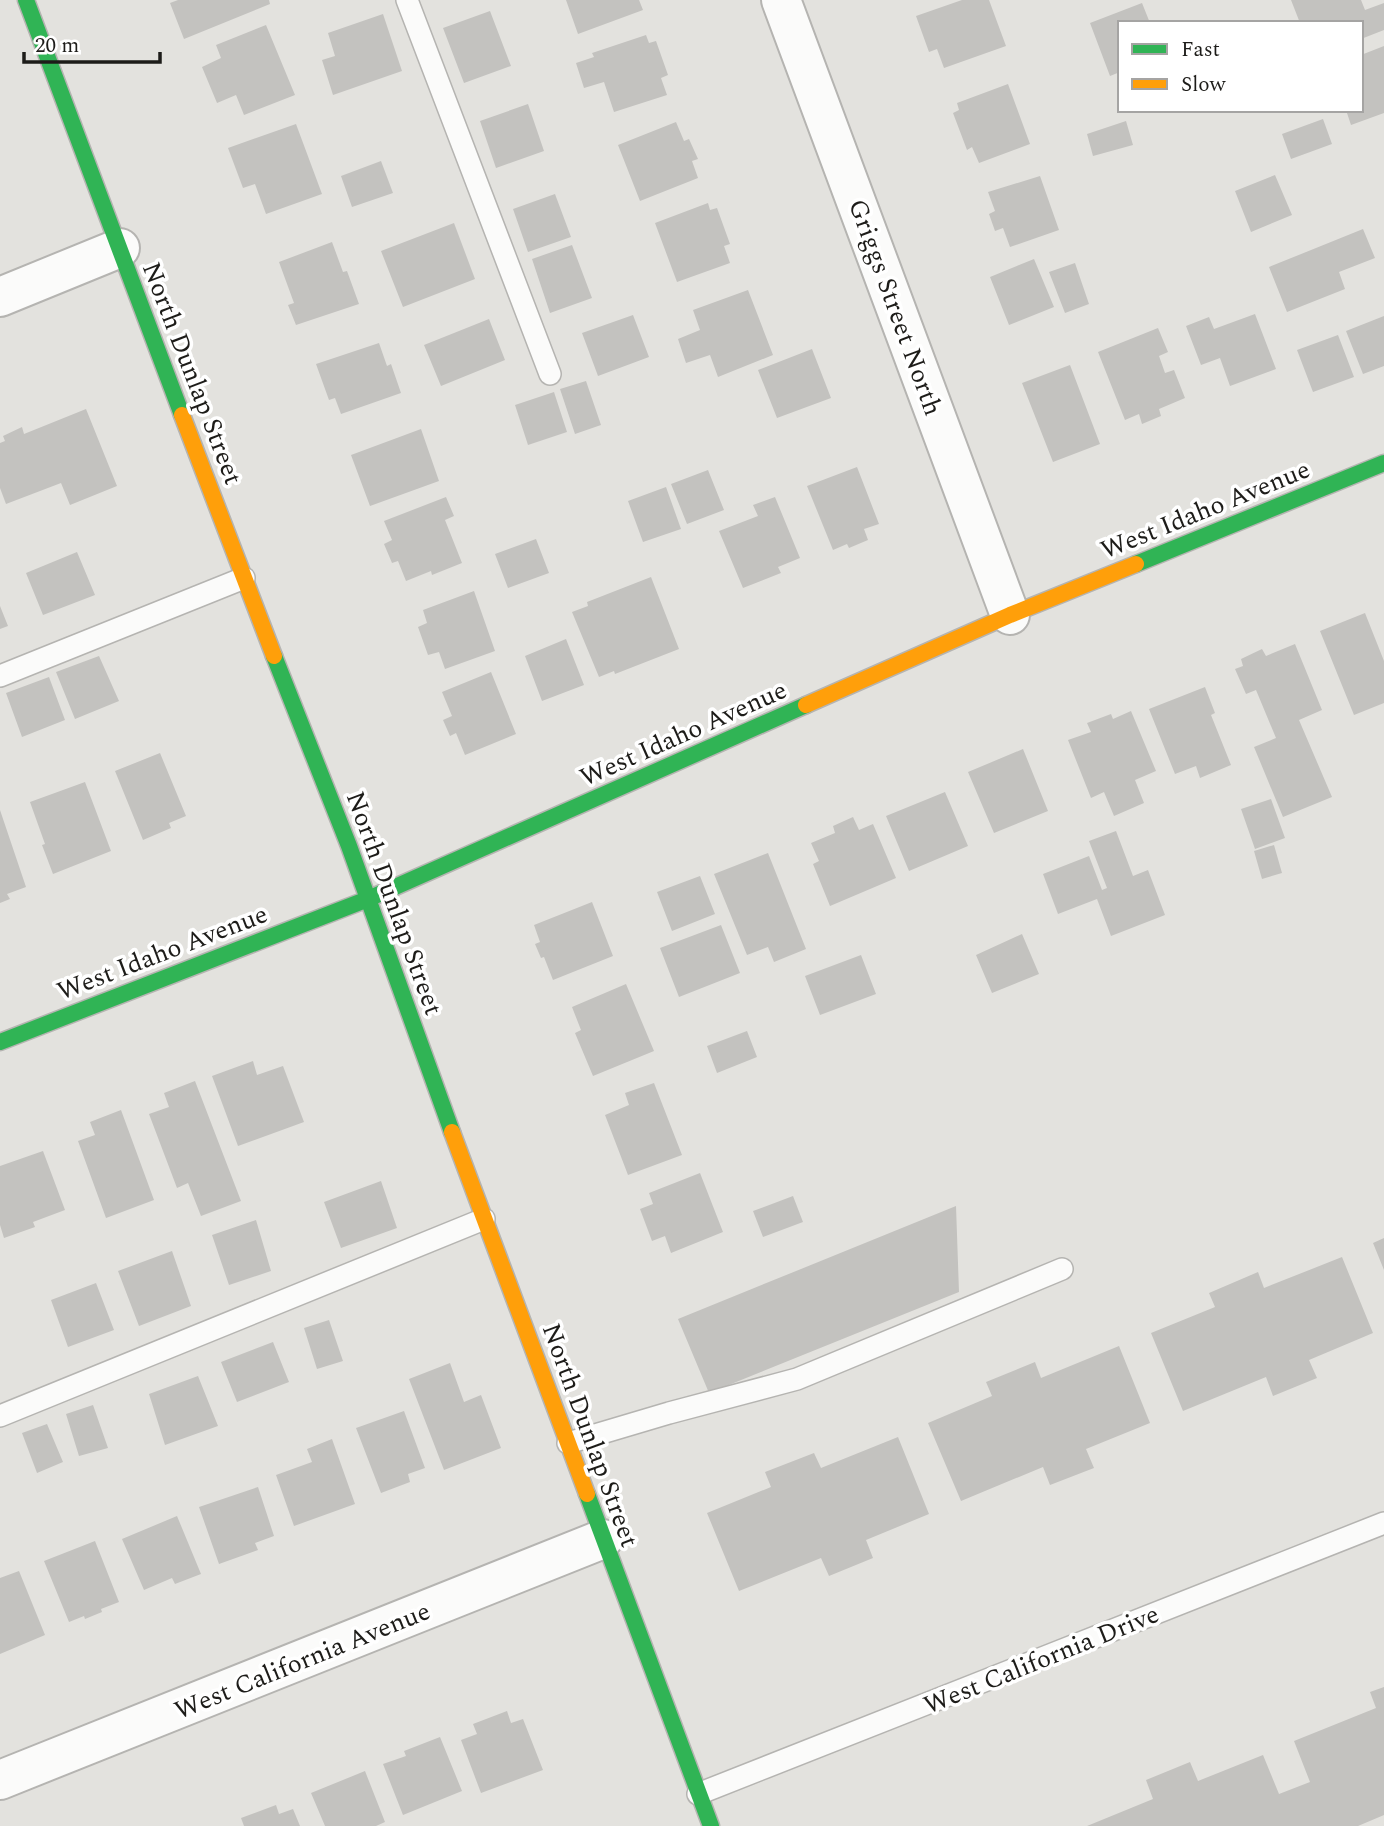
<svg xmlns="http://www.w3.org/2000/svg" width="1384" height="1826" font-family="Spectral,serif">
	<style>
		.building { fill: #c3c2bf }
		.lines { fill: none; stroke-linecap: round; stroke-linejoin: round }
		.lane-casing { stroke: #b5b4b1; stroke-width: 24 }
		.street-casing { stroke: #b5b4b1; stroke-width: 42 }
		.fast-casing { stroke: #b5b4b1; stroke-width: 19 }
		.slow-casing { stroke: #b5b4b1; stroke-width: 19 }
		.lane { stroke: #fbfbfa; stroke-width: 21 }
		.street { stroke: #fbfbfa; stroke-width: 38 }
		.fast { stroke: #30b455; stroke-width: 16 }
		.slow { stroke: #ff9f0a; stroke-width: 16 }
		.labels { text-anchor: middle; stroke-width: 7; stroke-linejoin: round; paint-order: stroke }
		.street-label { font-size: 26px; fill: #1d1c19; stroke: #fff }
	</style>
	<rect width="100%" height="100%" fill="#e3e2de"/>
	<path class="building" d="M 178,0 L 269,0 L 270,4 L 184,39 L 170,3 Z
		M 566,0 L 639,0 L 643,10 L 578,34 Z
		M 962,0 L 989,0 L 1006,46 L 944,68 L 937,49 L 929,52 L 916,16 Z
		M 1291,0 L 1361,0 L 1365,10 L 1384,3 L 1384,30 L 1361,39 L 1361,23 L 1300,23 Z
		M 1142,3 L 1150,23 L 1120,23 L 1120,72 L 1110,76 L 1090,23 Z
		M 490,11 L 511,66 L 464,83 L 443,28 Z
		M 383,14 L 402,71 L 333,95 L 322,60 L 335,56 L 328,33 Z
		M 266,25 L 295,95 L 244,115 L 236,95 L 217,103 L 202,67 L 221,58 L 216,45 Z
		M 646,35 L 649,43 L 656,41 L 668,75 L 661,78 L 667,95 L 614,112 L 604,82 L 584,88 L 576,63 L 594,57 L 592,53 Z
		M 1384,46 L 1384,113 L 1351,125 L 1346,110 L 1361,110 L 1361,55 Z
		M 1008,84 L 1030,144 L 979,163 L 972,147 L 967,150 L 953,113 L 959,110 L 957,103 Z
		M 528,104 L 544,151 L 496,168 L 480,121 Z
		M 1323,119 L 1332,144 L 1291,159 L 1282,134 Z
		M 1126,121 L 1133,145 L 1093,156 L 1087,134 Z
		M 676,122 L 684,141 L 689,139 L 698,159 L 692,161 L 698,178 L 640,201 L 618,145 Z
		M 296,124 L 322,194 L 266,214 L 255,184 L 243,188 L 228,148 Z
		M 381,161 L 393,193 L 352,207 L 341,176 Z
		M 1275,175 L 1292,215 L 1251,232 L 1235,191 Z
		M 1040,176 L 1059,230 L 1010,247 L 1003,228 L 995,231 L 989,214 L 995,211 L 988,192 Z
		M 555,194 L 571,237 L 528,252 L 513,209 Z
		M 708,203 L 710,210 L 717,208 L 730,244 L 724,246 L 730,263 L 677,282 L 655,223 Z
		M 454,223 L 475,279 L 403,307 L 381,251 Z
		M 1363,229 L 1375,258 L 1339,272 L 1345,289 L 1287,312 L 1269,267 Z
		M 332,242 L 343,272 L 347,271 L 359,304 L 296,325 L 288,305 L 294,303 L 279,262 Z
		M 572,245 L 592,298 L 550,313 L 532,259 Z
		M 1034,259 L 1054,307 L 1009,325 L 990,277 Z
		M 1075,263 L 1089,304 L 1065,313 L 1049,272 Z
		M 748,290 L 773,355 L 718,377 L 710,355 L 686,363 L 678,339 L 700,330 L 693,310 Z
		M 1255,314 L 1276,369 L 1230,386 L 1220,358 L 1201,365 L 1186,326 L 1209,317 L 1214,329 Z
		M 633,315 L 649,357 L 598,376 L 582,333 Z
		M 1384,316 L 1384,366 L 1363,374 L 1346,331 Z
		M 489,319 L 505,360 L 441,386 L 424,345 Z
		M 1158,328 L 1168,352 L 1159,356 L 1165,373 L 1174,370 L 1185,398 L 1159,409 L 1161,416 L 1142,424 L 1139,414 L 1125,420 L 1098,352 Z
		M 1338,335 L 1354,377 L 1313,392 L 1297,350 Z
		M 379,343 L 387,366 L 391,364 L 401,393 L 341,414 L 335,398 L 329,400 L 316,364 Z
		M 812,349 L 831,398 L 777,418 L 758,370 Z
		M 1070,365 L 1100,444 L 1053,462 L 1022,383 Z
		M 586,381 L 601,425 L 575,434 L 560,389 Z
		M 554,392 L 567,432 L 528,445 L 515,405 Z
		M 86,409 L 117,486 L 70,505 L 61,483 L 6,504 L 0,488 L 0,443 L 5,441 L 3,436 L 22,427 L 24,434 Z
		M 421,429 L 439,481 L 370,506 L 351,455 Z
		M 857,467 L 879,524 L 864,529 L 868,540 L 849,548 L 847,544 L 833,550 L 807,486 Z
		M 708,470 L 724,510 L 687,524 L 671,484 Z
		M 666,487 L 681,529 L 643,542 L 628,501 Z
		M 446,497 L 454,516 L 445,520 L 462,563 L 432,575 L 431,571 L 406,581 L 398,561 L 392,563 L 384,544 L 392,540 L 384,521 Z
		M 775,497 L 800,558 L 778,567 L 781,573 L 743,588 L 719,531 L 758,516 L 753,505 Z
		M 536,539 L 549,573 L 508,588 L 495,554 Z
		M 77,552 L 95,595 L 43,615 L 26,573 Z
		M 651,577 L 679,649 L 615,674 L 614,671 L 599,677 L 572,612 L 588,606 L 587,602 Z
		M 474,591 L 495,651 L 445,669 L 439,652 L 428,655 L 418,627 L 427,623 L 423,610 Z
		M 0,606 L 8,626 L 0,629 Z
		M 1365,613 L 1384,661 L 1384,703 L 1354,715 L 1320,631 Z
		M 566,639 L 584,685 L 542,701 L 525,656 Z
		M 1295,644 L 1322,710 L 1299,720 L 1332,797 L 1283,817 L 1254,747 L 1276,738 L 1256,690 L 1246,694 L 1235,669 L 1243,666 L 1241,659 L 1262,649 L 1266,656 Z
		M 99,656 L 119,701 L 75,719 L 56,672 Z
		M 491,672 L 516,734 L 465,755 L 456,733 L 450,736 L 443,720 L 452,716 L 442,692 Z
		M 49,677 L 65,720 L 22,737 L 6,693 Z
		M 1205,687 L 1215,713 L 1211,715 L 1231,765 L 1200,778 L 1196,766 L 1175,774 L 1149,709 Z
		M 1131,711 L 1156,771 L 1135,780 L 1144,803 L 1114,816 L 1104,792 L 1091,798 L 1068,740 L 1091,732 L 1087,723 L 1111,714 L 1113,719 Z
		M 1023,749 L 1048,811 L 994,833 L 968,772 Z
		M 160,753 L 186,816 L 169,823 L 171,828 L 143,840 L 115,771 Z
		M 85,782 L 111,851 L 53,874 L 42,845 L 45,844 L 30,802 Z
		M 945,792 L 968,846 L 909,871 L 886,816 Z
		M 1271,799 L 1285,838 L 1255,849 L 1241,809 Z
		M 0,810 L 26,887 L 7,894 L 10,899 L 0,903 Z
		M 853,817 L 859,830 L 873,824 L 896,878 L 830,906 L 813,864 L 819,861 L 811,843 L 835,833 L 833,826 Z
		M 1116,831 L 1133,876 L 1148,870 L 1165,915 L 1111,936 L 1097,899 L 1058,914 L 1043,874 L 1089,856 L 1102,890 L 1107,888 L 1089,841 Z
		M 1274,845 L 1282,873 L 1262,879 L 1254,851 Z
		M 768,853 L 806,949 L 774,962 L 768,947 L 747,955 L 714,874 Z
		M 700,876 L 715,914 L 672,931 L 657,892 Z
		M 592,902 L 613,956 L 553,980 L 544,957 L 541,958 L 535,944 L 540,942 L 534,925 Z
		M 721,925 L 740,973 L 679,997 L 660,948 Z
		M 1022,934 L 1039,974 L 992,993 L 976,955 Z
		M 861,955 L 876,994 L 820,1015 L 805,976 Z
		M 626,984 L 654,1051 L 593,1076 L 575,1033 L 581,1030 L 572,1007 Z
		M 747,1031 L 757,1057 L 717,1073 L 707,1046 Z
		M 253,1061 L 257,1075 L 283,1066 L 304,1122 L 238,1146 L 212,1076 Z
		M 195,1081 L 241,1201 L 201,1216 L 188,1183 L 177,1188 L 149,1114 L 169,1107 L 164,1093 Z
		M 654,1083 L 682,1155 L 628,1175 L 605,1115 L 629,1105 L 625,1093 Z
		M 121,1110 L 154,1200 L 106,1218 L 78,1141 L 95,1135 L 90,1122 Z
		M 43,1151 L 65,1210 L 33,1222 L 35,1227 L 4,1238 L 0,1225 L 0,1166 Z
		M 700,1173 L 723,1232 L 671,1253 L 665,1236 L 652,1241 L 640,1209 L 653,1204 L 649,1193 Z
		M 381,1181 L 397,1228 L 341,1248 L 324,1202 Z
		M 793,1196 L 803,1222 L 763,1237 L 753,1211 Z
		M 956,1206 L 959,1292 L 709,1393 L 678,1319 Z
		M 256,1220 L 271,1271 L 229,1285 L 212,1235 Z
		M 1384,1238 L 1384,1270 L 1373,1243 Z
		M 172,1251 L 191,1306 L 139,1326 L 118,1271 Z
		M 1342,1257 L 1373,1333 L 1309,1360 L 1317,1378 L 1273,1396 L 1266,1377 L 1183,1411 L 1151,1333 L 1215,1307 L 1209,1293 L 1258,1272 L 1264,1288 Z
		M 96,1283 L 114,1330 L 68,1347 L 51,1300 Z
		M 329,1320 L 343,1361 L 317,1369 L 304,1328 Z
		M 273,1342 L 289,1382 L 237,1402 L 221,1362 Z
		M 1119,1346 L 1150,1423 L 1086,1449 L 1094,1468 L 1050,1485 L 1043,1467 L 961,1501 L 928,1423 L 992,1396 L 986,1382 L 1035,1362 L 1041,1378 Z
		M 450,1363 L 464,1402 L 481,1395 L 501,1448 L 444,1470 L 409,1379 Z
		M 198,1376 L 218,1426 L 165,1445 L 149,1394 Z
		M 93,1405 L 108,1448 L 79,1456 L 66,1414 Z
		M 404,1411 L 425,1468 L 408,1474 L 410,1482 L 381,1493 L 356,1428 Z
		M 47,1424 L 63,1462 L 37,1473 L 22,1433 Z
		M 898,1437 L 929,1514 L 866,1540 L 873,1558 L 829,1576 L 821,1558 L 739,1591 L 707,1513 L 771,1487 L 765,1472 L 814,1453 L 821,1468 Z
		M 332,1439 L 355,1504 L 294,1526 L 276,1475 L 312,1462 L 307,1449 Z
		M 258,1487 L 274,1536 L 255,1543 L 258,1550 L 219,1564 L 199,1507 Z
		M 177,1516 L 201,1574 L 175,1584 L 172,1578 L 144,1590 L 122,1539 Z
		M 95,1541 L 119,1602 L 101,1609 L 102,1612 L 85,1619 L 84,1616 L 69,1622 L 44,1561 Z
		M 19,1571 L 45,1635 L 0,1654 L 0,1578 Z
		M 1384,1687 L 1384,1815 L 1358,1826 L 1087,1826 L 1153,1799 L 1146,1780 L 1190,1762 L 1198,1781 L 1263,1755 L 1279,1794 L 1310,1782 L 1294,1741 L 1376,1708 L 1370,1692 Z
		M 507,1711 L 511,1723 L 523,1719 L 543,1770 L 481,1793 L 461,1740 L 477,1734 L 473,1724 Z
		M 440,1737 L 462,1791 L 403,1815 L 383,1764 L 406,1756 L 404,1751 Z
		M 365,1771 L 385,1822 L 376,1826 L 325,1826 L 311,1793 Z
		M 276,1805 L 279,1814 L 293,1809 L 300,1826 L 244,1826 L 241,1818 Z"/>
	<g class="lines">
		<g class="lane-casing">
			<path id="lane" d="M 407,0 L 550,374
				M 0,676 L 244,578
				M 0,1416 L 484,1219
				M 568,1443 L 669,1413 L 797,1379 L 1062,1269
				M 698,1794 L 1384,1523"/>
		</g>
		<g class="street-casing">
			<path id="street" d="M 781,0 L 1010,615
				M 0,297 L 120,248
				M 0,1780 L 603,1539"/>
		</g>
		<g class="fast-casing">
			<path id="fast" d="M 26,0 L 182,415
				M 1136,564 L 1384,463
				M 274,656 L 349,846 L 452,1132
				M 0,1042 L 368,899 L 806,705
				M 587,1494 L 711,1826"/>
		</g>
		<g class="slow-casing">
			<path id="slow" d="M 182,415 L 274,656
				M 806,705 L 1010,615 L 1136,564
				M 452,1132 L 587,1494"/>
		</g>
		<use href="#lane" class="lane"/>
		<use href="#street" class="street"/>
		<use href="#fast" class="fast"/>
		<use href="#slow" class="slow"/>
	</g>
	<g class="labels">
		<g class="street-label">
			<text transform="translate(896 307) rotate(70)" y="9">Griggs Street North</text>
			<text transform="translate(193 373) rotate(69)" y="9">North Dunlap Street</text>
			<text transform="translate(1205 509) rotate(-22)" y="9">West Idaho Avenue</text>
			<text transform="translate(683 733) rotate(-24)" y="9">West Idaho Avenue</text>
			<text transform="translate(395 903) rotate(70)" y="9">North Dunlap Street</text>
			<text transform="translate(162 952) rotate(-21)" y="9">West Idaho Avenue</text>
			<text transform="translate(591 1435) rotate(70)" y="9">North Dunlap Street</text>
			<text transform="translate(1041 1659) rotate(-22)" y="9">West California Drive</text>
			<text transform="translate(302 1660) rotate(-22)" y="9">West California Avenue</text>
		</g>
	</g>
	<rect x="1118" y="21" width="245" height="91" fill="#ffffff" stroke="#a5a4a3" stroke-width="2"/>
	<rect x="1132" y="44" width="35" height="10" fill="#30b455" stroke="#a5a4a3" stroke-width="2"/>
	<text x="1181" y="56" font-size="21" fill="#1d1c19">Fast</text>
	<rect x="1132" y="79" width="35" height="10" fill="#ff9f0a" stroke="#a5a4a3" stroke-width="2"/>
	<text x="1181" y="91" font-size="21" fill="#1d1c19">Slow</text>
	<path d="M24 52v10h136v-10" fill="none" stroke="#1d1c19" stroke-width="3.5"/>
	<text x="35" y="52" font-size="21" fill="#1d1c19" stroke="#ffffff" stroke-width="5" paint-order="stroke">20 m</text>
</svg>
